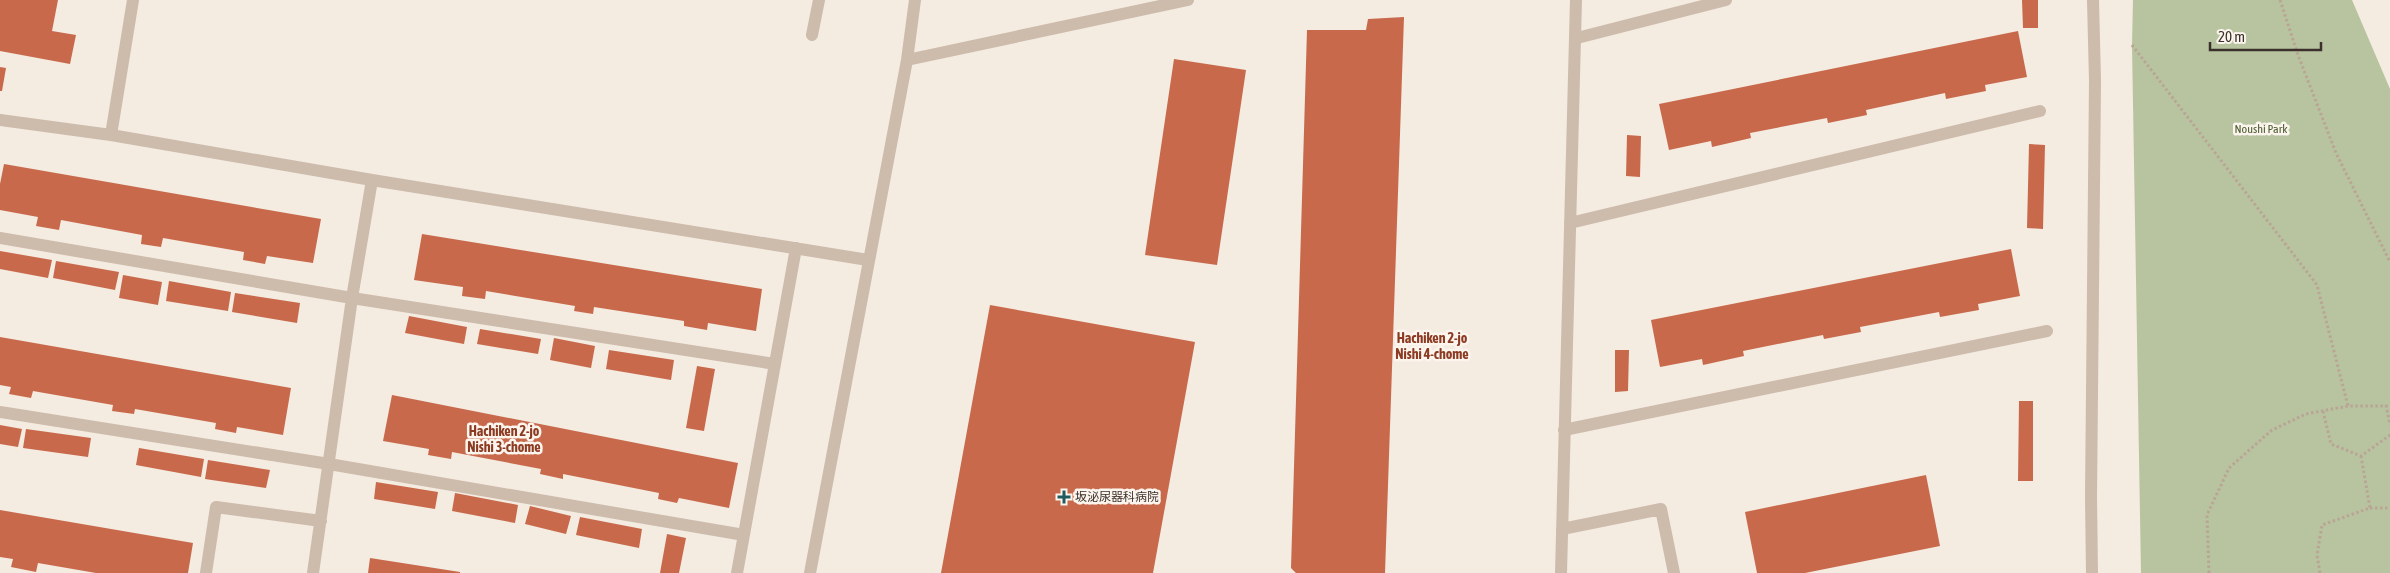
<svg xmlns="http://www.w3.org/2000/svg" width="2390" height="573" font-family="'Asap Condensed','Noto Sans JP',sans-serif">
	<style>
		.green { fill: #b8c4a0 }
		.building { fill: #c8694b }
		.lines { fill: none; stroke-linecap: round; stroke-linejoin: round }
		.path { stroke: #b9a596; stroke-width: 3; stroke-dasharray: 2.5 2.5; stroke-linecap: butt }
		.minor { stroke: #cdbbac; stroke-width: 12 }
		.poi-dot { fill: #1f5a5e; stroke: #fbf5ee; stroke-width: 2 }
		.labels { text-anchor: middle; stroke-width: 5; stroke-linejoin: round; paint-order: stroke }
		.park-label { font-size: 12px; fill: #4a5a2e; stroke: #fbf5ee }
		.poi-label { font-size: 12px; fill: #3b302b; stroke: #fbf5ee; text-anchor: start }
		.neighbourhood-label { font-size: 14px; font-weight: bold; fill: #8c3b22; stroke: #fbf5ee }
	</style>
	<rect width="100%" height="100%" fill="#f4ebe1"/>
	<path class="green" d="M 2133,0 L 2352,0 L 2390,89 L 2390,573 L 2141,573 L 2132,45 Z"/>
	<path class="building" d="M 0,0 L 58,0 L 52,31 L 76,35 L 70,64 L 0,51 Z
		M 2022,0 L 2038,0 L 2038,28 L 2023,28 Z
		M 1404,17 L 1385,573 L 1296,573 L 1291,568 L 1307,30 L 1366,30 L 1368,19 Z
		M 2018,31 L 2027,77 L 1985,85 L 1986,91 L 1946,99 L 1945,93 L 1866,110 L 1867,115 L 1828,123 L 1827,118 L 1750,133 L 1751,138 L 1712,147 L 1711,141 L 1669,150 L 1659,104 Z
		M 1174,59 L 1246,70 L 1217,265 L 1145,255 Z
		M 0,67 L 6,68 L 2,91 L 0,91 Z
		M 1627,135 L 1641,136 L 1640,177 L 1626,176 Z
		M 2029,144 L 2045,145 L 2043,229 L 2027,228 Z
		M 4,164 L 321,219 L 313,263 L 267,256 L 265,264 L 243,260 L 244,252 L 163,238 L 161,247 L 141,244 L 142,235 L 61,220 L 59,230 L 36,226 L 38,217 L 0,210 L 0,184 Z
		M 422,234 L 762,289 L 756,331 L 708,323 L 707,330 L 684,326 L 684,321 L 594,307 L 593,314 L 574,311 L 575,306 L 486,291 L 485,299 L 462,296 L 463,287 L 414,280 Z
		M 2011,249 L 2020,296 L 1978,304 L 1979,310 L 1940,317 L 1939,312 L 1860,327 L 1861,332 L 1824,339 L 1823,335 L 1743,351 L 1744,356 L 1703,365 L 1702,359 L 1660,367 L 1651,320 Z
		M 0,251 L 52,260 L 48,278 L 0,269 Z
		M 56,261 L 119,272 L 115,290 L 53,278 Z
		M 123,275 L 162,282 L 158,305 L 119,298 Z
		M 169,281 L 231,292 L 228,311 L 166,301 Z
		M 235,293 L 300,303 L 297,323 L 232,312 Z
		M 990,305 L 1195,342 L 1153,573 L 941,573 Z
		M 409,316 L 467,327 L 464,344 L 405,333 Z
		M 480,329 L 541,339 L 538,354 L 477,344 Z
		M 0,337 L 291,388 L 283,435 L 237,427 L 236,433 L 215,429 L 216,423 L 135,409 L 134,414 L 112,411 L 113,405 L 33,391 L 31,398 L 9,394 L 11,387 L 0,385 Z
		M 554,338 L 595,346 L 591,368 L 550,360 Z
		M 609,350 L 674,360 L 671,380 L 606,369 Z
		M 1615,350 L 1629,350 L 1628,391 L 1615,392 Z
		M 697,366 L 715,369 L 704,431 L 686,428 Z
		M 392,395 L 738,463 L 729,508 L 679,498 L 677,503 L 658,499 L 659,493 L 563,474 L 563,479 L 540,474 L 541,469 L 452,452 L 451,459 L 428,455 L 429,449 L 383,441 Z
		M 2019,401 L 2033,401 L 2033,481 L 2018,481 Z
		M 0,425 L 22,429 L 18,447 L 0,444 Z
		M 26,429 L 91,438 L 88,457 L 23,448 Z
		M 139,448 L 204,459 L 201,477 L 136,465 Z
		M 208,460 L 270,470 L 266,488 L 205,479 Z
		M 1926,475 L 1940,546 L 1805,573 L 1757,573 L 1745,512 Z
		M 376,482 L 438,492 L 435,509 L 374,499 Z
		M 455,493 L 518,505 L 515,523 L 452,511 Z
		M 530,506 L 571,516 L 566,534 L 525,524 Z
		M 0,510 L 193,543 L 188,573 L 96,573 L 38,563 L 36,572 L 11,567 L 13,559 L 0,557 Z
		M 580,517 L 642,529 L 639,548 L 576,535 Z
		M 667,534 L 686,538 L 679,573 L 660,573 Z
		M 370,558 L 460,572 L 460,573 L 368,573 Z"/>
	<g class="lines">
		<path class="path" d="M 2280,0 L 2298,55 L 2336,153 L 2390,262
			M 2132,45 L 2317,285 L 2348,406
			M 2386,405 L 2390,425
			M 2323,411 L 2331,444 L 2361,456 L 2390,435
			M 2370,508 L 2390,508
			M 2209,573 L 2207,515 L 2229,468 L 2272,430 L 2306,414 L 2348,406 L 2390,406
			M 2320,573 L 2317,555 L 2322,525 L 2370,508 L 2361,456"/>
		<path class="minor" d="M 812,35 L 819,0
			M 1577,38 L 1726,0
			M 907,60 L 1188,0
			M 0,120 L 111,135 L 372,180 L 868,260
			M 111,135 L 133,0
			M 1570,223 L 2040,111
			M 0,238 L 352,298 L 775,364
			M 0,412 L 329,464 L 744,535
			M 1564,430 L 2047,331
			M 1562,529 L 1661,509 L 1674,573
			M 206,573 L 216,507 L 321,521
			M 313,573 L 352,298 L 372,180
			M 737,573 L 796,248
			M 810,573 L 907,60 L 915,0
			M 1561,573 L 1576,0
			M 2092,573 L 2091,497 L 2095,81 L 2093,0"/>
	</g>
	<path class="poi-dot" d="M1061.5 489.5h5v5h5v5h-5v5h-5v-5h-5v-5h5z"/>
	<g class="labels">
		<g class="park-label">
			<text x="2261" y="133">Noushi Park</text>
		</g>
		<g class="poi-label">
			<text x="1075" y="501">坂泌尿器科病院</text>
		</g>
		<g class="neighbourhood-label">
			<text x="1432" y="343">Hachiken 2-jo<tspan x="1432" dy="16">Nishi 4-chome</tspan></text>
			<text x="504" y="436">Hachiken 2-jo<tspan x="504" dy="16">Nishi 3-chome</tspan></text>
		</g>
	</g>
	<path d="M2210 42v8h111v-8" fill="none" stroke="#3b302b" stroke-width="2.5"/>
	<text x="2218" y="42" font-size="15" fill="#3b302b" stroke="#fbf5ee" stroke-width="4" paint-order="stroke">20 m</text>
</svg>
